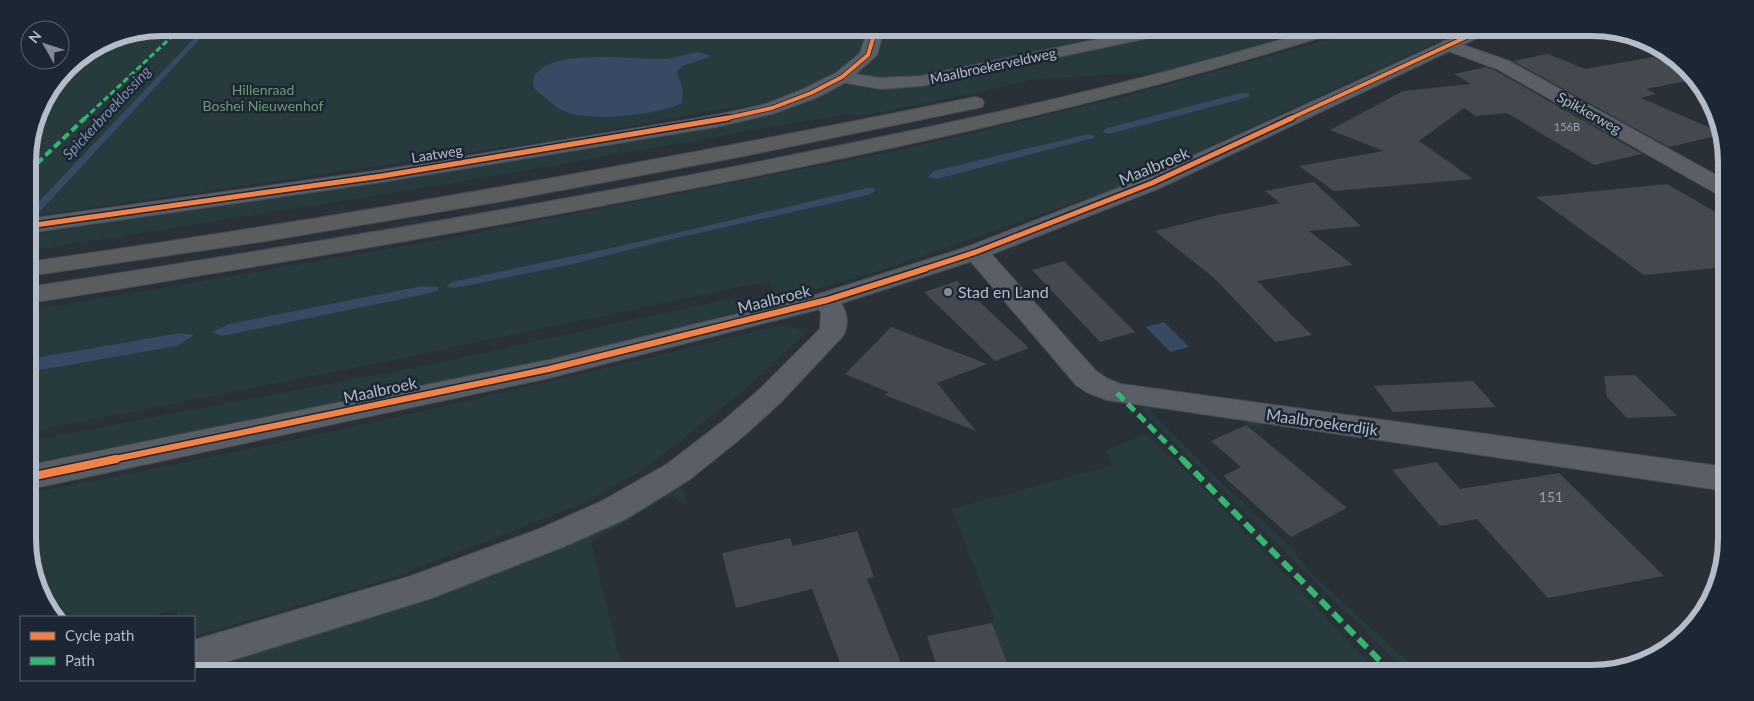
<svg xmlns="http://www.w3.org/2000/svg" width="1754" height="701" font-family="Lato,sans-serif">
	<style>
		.green { fill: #273a3e; fill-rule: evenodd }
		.water { fill: #384963 }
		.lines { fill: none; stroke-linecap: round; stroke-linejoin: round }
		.stream { fill: #384963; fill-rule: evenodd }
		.building { fill: #444950 }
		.street-casing { stroke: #484c53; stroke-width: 2 }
		.secondary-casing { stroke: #484c53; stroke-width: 2 }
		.highway-casing { stroke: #474c53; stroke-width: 2 }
		.path { stroke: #5d636a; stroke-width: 2; stroke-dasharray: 2.5 2.5; stroke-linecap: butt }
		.street { fill: #5a5e66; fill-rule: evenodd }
		.secondary { fill: #595d64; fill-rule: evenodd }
		.highway { fill: #5a5d60; fill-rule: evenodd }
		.quiet-far3 { stroke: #33b770; stroke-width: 3; stroke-dasharray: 6 3; stroke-linecap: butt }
		.quiet-far2 { stroke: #33b770; stroke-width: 4; stroke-dasharray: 8 4; stroke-linecap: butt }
		.quiet-far1 { stroke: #33b770; stroke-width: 5; stroke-dasharray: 10 5; stroke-linecap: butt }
		.quiet { stroke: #33b770; stroke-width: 6; stroke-dasharray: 12 6; stroke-linecap: butt }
		.cycleway-far3-casing { stroke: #1d2633; stroke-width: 5.5 }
		.cycleway-far2-casing { stroke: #1d2633; stroke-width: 8 }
		.cycleway-far1-casing { stroke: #1d2633; stroke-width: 9 }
		.cycleway-casing { stroke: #1d2633; stroke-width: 11 }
		.cycleway-far3 { stroke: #f48246; stroke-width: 4 }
		.cycleway-far2 { stroke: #f48246; stroke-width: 5 }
		.cycleway-far1 { stroke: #f48246; stroke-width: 6 }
		.cycleway { stroke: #f48246; stroke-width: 8 }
		.poi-dot { fill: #848b96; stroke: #1d2633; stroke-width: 2 }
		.labels { text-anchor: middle; stroke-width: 5; stroke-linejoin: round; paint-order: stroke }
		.far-number-label { font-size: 11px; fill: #989fab }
		.far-street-label { font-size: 14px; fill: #b4bcc9; stroke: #1d2633 }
		.far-park-label { font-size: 14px; fill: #6b9a76; stroke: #1d2633 }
		.number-label { font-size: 14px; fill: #989fab }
		.far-water-label { font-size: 15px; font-style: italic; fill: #7c92b1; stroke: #1d2633 }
		.street-label { font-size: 16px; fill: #b4bcc9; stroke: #1d2633 }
		.poi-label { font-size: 16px; fill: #b4bcc9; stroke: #1d2633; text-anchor: start }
		.rim { fill: none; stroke: #b4bcc9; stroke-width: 6 }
	</style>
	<rect width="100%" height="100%" fill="#2a3038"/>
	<path class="green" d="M 162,28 L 1304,28 L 1199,70 L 1035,79 L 981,92 L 882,112 L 855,116 L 845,114 L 460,182 L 28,251 L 28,235 L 732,122 L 800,99 L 715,110 L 574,137 L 28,217 L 28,153 L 42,102 L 73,61 L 111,38 Z
		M 1370,28 L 1467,28 L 1125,185 L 886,269 L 778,300 L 769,281 L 387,361 L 29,432 L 29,372 L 177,346 L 189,339 L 188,333 L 180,333 L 29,359 L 29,311 L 440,240 L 900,150 L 1119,98 ZM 1240,93 L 1155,122 L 1109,134 L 1134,121 ZM 1088,134 L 1094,138 L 937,179 L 929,174 ZM 867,188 L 873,188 L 864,196 L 668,240 L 574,264 L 455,288 L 584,253 L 620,246 ZM 422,286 L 430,286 L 427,294 L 222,336 L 220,327 L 229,324 Z
		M 737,297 L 746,309 L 673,331 L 369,399 L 29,463 L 29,441 L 423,366 Z
		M 789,326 L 806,332 L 746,389 L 644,469 L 584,503 L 389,579 L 194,636 L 194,617 L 177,617 L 177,609 L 149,617 L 56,617 L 30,565 L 30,493 C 278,446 524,389 769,328 Z
		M 1145,401 L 1252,417 L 1266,428 L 1246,425 L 1242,417 L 1157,405 L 1150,411 L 1217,479 L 1284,540 L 1313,575 L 1420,673 L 1408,673 L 1143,412 Z
		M 1146,434 L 1203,488 L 1379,673 L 1011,673 L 992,623 L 994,618 L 952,509 L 1113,465 L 1106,450 Z
		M 681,482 L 686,502 L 679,502 L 672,494 L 591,542 L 623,673 L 194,673 L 194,666 L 372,612 Z"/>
	<path class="water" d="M 698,52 L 709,55 L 709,57 L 682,66 L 677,71 L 683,92 L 682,103 C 658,115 588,123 564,111 C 555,107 549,101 542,95 C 537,91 532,88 533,81 C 539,47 633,59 657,59 C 671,60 684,54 698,52 Z
		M 1240,93 L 1249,93 L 1249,97 L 1121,131 L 1109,134 L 1102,132 L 1107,128 Z
		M 1088,134 L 1094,136 L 1094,138 L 937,179 L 927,177 L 934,171 Z
		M 867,188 L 873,188 L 876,190 L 873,193 L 864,196 L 668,240 L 574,264 L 455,288 L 448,287 L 447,285 L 452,282 L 620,246 Z
		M 422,286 L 438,287 L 438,290 L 427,294 L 222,336 L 212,332 L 229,324 Z
		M 1164,322 L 1189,347 L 1170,352 L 1146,327 Z
		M 180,333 L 194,335 L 177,346 L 29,372 L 29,359 Z"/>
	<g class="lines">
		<path class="stream" d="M 204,28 L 210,28 L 31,221 L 28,222 L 28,213 Z"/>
	</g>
	<path class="building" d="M 1548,54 L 1585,69 L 1653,57 L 1686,71 L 1697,79 L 1646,89 L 1656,94 L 1641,98 L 1720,132 L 1721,135 L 1669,147 L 1513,61 Z
		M 1486,67 L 1496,71 L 1642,154 L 1594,165 L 1507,113 L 1476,116 L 1464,108 L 1419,141 L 1473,179 L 1334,191 L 1299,166 L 1384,151 L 1330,130 L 1403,91 L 1471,84 L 1454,74 Z
		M 1314,182 L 1361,226 L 1309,231 L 1353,265 L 1257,281 L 1312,335 L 1275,342 L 1214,278 L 1155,231 L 1214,216 L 1280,203 L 1265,191 Z
		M 1667,184 L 1726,218 L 1726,267 L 1644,275 L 1536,197 Z
		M 1064,261 L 1135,332 L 1100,342 L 1032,270 Z
		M 957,281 L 1029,348 L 995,361 L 924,292 Z
		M 891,327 L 987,364 L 937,383 L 976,431 L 885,395 L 888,392 L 845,374 Z
		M 1635,375 L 1677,416 L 1627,418 L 1607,397 L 1604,376 Z
		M 1473,381 L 1496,407 L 1393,412 L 1374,386 Z
		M 1246,425 L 1347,508 L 1291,537 L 1223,476 L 1241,467 L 1211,441 Z
		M 1436,462 L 1460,489 L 1559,473 L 1664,576 L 1548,598 L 1477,519 L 1440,526 L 1392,470 Z
		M 857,531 L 874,577 L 867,579 L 901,663 L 870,673 L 844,673 L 812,589 L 736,608 L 722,553 L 790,538 L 793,546 Z
		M 992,623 L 1011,673 L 939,673 L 927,636 Z"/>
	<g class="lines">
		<g class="street-casing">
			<path id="street" d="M 1151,28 L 1180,28 L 1178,31 L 1172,33 L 921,86 L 881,89 L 836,81 L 833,77 L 836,73 L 842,72 L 881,78 L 921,76 Z
				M 1449,40 L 1509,61 L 1725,180 L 1725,195 L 1717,194 L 1497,69 L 1443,49 L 1441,45 L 1443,41 Z
				M 976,245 L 985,247 L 1096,371 L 1108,379 L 1121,384 L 1726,467 L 1726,491 L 1107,400 L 1088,393 L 1076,385 L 967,257 L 964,252 L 967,247 Z
				M 827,292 L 836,295 C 845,308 852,322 842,337 L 781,402 L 745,435 L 689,480 L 626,519 L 563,547 L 429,599 L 194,672 L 194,640 L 411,576 L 539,529 L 602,501 L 667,464 L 723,421 L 761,388 L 820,329 L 821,313 L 814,300 L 818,295 Z"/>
		</g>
		<g class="secondary-casing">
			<path id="secondary" d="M 868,28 L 884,28 L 877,55 L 848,81 L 818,97 L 772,114 L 716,127 L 382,182 L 28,233 L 28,219 L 382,170 L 716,115 L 766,104 L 804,89 L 836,73 L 860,53 Z
				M 1474,28 L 1494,28 L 1492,31 L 1160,188 L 985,257 L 836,305 L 549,378 L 30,489 L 30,465 L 549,360 L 819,294 L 967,247 L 1144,178 Z"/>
		</g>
		<g class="highway-casing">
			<path id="highway" d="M 1320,28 L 1343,28 L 1341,31 C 1099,108 849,159 600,206 C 470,230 339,253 208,274 C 148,284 89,294 29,303 L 29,287 C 291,247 552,204 812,151 C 983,117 1153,79 1320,28 Z
				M 975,97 L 982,99 L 984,103 L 982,107 L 739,157 L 503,201 L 266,241 L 28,276 L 28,262 C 346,217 661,161 975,97 Z"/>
		</g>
		<path class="path" d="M 1511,31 L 1517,28"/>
		<use href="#street" class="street"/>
		<use href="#secondary" class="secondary"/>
		<use href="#highway" class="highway"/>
		<path class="quiet-far3" d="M 84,119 L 181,28"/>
		<path class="quiet-far2" d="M 28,172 L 85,118"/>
		<path class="quiet-far1" d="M 1117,393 L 1183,460"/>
		<path class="quiet" d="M 1182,459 L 1392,673"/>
		<g class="cycleway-far3-casing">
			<path id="cycleway-far3" d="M 723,119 L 772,108 L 811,93 L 842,77 L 868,55 L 876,28
				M 1289,119 L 1486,28"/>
		</g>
		<g class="cycleway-far2-casing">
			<path id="cycleway-far2" d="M 28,226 L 382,176 L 728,118
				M 921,270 L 976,252 L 1152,183 L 1292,118"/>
		</g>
		<g class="cycleway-far1-casing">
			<path id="cycleway-far1" d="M 110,460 L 549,369 L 827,300 L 925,269"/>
		</g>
		<g class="cycleway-casing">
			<path id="cycleway" d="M 30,477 L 116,459"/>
		</g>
		<use href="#cycleway-far3" class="cycleway-far3"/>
		<use href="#cycleway-far2" class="cycleway-far2"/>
		<use href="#cycleway-far1" class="cycleway-far1"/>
		<use href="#cycleway" class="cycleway"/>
	</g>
	<circle class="poi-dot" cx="948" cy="292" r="5"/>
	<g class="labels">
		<g class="far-number-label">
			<text x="1567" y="131">156B</text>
		</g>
		<g class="far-street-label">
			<text transform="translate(993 66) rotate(-12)" y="5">Maalbroekerveldweg</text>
			<text transform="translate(1589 113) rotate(29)" y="5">Spikkerweg</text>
			<text transform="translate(437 154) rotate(-9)" y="5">Laatweg</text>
		</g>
		<g class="far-park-label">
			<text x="263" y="95">Hillenraad<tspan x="263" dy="16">Boshei Nieuwenhof</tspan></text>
		</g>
		<g class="number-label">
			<text x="1551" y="502">151</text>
		</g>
		<g class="far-water-label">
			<text transform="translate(107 113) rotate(-47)" y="5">Spickerbroeklossing</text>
		</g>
		<g class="street-label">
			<text transform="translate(1154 166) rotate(-23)" y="6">Maalbroek</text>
			<text transform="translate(774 299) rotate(-14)" y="6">Maalbroek</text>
			<text transform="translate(380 390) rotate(-12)" y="6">Maalbroek</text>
			<text transform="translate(1322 422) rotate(8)" y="6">Maalbroekerdijk</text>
		</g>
		<g class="poi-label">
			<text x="958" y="298">Stad en Land</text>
		</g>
	</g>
	<path d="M0 0H1754V701H0ZM162 36H1592A126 126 0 0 1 1718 162V539A126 126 0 0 1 1592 665H162A126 126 0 0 1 36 539V162A126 126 0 0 1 162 36Z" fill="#1d2633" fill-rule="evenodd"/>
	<path class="rim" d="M162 36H1592A126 126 0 0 1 1718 162V539A126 126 0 0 1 1592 665H162A126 126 0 0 1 36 539V162A126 126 0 0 1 162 36Z"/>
	<rect x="20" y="616" width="175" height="65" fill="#1d2633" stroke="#59626f"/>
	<rect x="30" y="632" width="25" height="8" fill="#f48246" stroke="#59626f"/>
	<text x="65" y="641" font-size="15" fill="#b4bcc9">Cycle path</text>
	<rect x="30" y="657" width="25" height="8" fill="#33b770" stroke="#59626f"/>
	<text x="65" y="666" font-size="15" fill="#b4bcc9">Path</text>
	<g transform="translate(45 45) rotate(309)"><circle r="24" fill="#1d2633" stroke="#59626f"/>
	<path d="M0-4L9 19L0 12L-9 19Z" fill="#848b96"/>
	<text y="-8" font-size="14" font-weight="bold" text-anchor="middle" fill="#b4bcc9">N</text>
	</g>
</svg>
